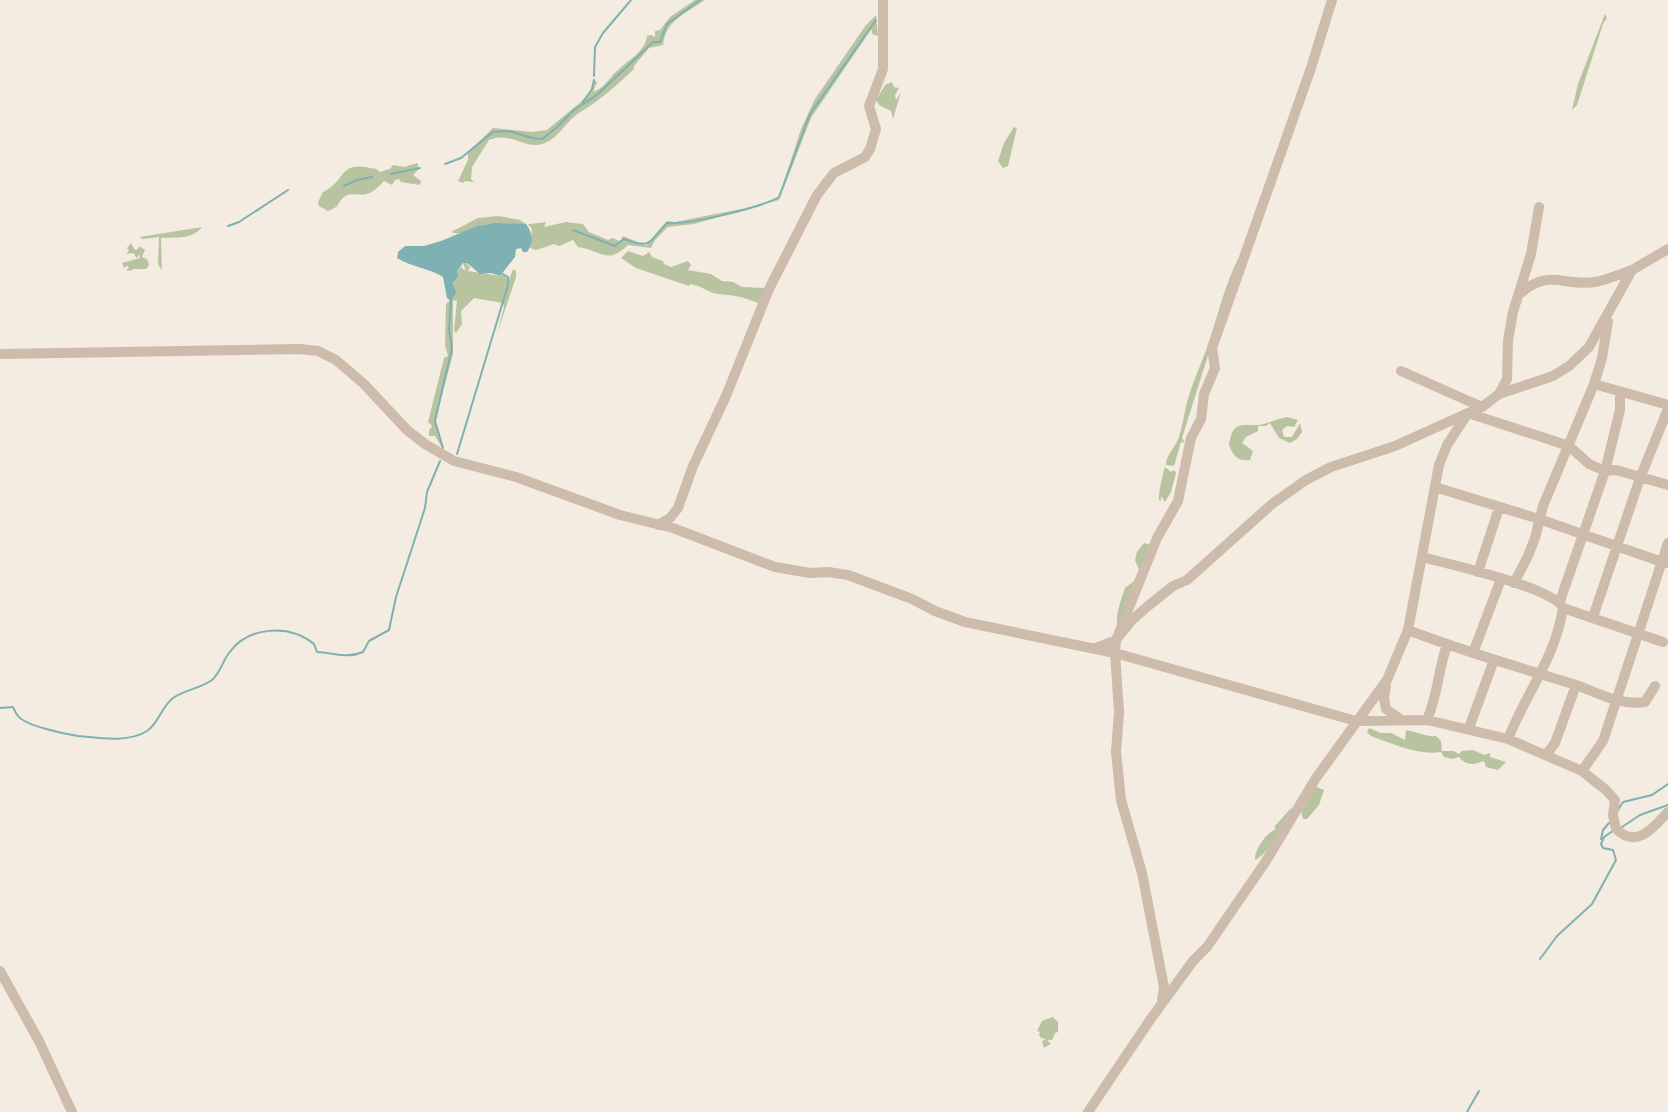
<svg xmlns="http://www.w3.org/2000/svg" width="1668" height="1112" font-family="Mulish,sans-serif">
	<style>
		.green { fill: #b8c4a0 }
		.water { fill: #7fb0b2 }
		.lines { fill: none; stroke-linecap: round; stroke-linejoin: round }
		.stream { stroke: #7fb0b2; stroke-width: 2 }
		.minor { stroke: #cdbbac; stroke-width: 10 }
	</style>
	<rect width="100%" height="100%" fill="#f4ebe1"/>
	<path class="green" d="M 695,0 L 705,0 C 685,14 666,20 663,45 L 649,48 L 634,66 L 634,69 C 616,86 599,101 579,113 C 565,122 559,139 542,144 C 524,149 510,131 489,140 L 472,167 L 471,179 L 474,182 L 465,181 L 463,183 L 458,181 L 468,160 L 468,152 L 493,128 L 532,132 L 547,130 L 582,101 L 592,89 L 594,80 L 597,82 L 593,92 C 604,88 609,78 618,70 C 629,59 645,52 647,36 L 651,35 L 655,37 L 655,31 L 660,30 L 670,17 Z
		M 1605,14 L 1607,18 L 1603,24 L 1577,105 L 1572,110 L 1578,84 Z
		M 876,15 L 878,36 L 872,34 L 872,30 L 870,31 L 811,118 L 779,200 L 694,224 L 668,227 L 655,240 L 651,248 L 628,245 C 607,265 603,251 578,247 L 573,240 L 559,246 L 554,244 L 536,250 L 530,248 L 532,229 L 528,224 L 530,224 L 546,222 L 544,227 L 566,222 L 583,224 L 589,232 L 608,240 L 612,238 L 620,241 L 623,236 L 646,246 L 667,221 L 675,222 L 756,206 L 779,197 L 801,129 L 815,99 L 866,25 Z
		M 892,82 L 894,87 L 899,88 L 895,95 L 896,100 L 901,92 L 893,119 L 891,111 L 879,105 L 876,100 L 885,85 Z
		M 1014,127 L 1017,128 L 1008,166 L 1003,168 L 998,161 L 1004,143 Z
		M 418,163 L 418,170 L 413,175 L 421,181 L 420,185 L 401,182 L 399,179 L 395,180 L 392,185 L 384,181 C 379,186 373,193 366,194 C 360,196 351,192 344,197 C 336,204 341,206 328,211 L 319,206 L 318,202 L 323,192 C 346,182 338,161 370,168 C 379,170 373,166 380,172 L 390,169 L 393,165 L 404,167 Z
		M 499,216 L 520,220 L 526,224 C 510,225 495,222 479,226 C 468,229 462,236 451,232 L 478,218 Z
		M 202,227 C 192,240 176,237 161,238 L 162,270 L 158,264 L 159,237 L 142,239 L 140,237 Z
		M 131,243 L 135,250 L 138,249 L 139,246 L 145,250 L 142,257 L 147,259 L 149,265 L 146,269 L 134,269 L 130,271 L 126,270 L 129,268 L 127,266 L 124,268 L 122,263 L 140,258 L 139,254 L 137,258 L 133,253 L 126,254 L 129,251 L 127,248 Z
		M 628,251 L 643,256 L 649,252 L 652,257 L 663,261 L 664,264 L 671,267 L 688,261 L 691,265 L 688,270 L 711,274 L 722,281 L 733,282 L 742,287 L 766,288 L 758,303 C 740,296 738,296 718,294 C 709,293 700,285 690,284 L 689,286 L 636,268 L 621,258 Z
		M 1239,257 L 1182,438 L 1185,443 L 1181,442 L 1174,466 L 1166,465 C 1166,454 1176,447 1179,437 C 1182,427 1184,416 1186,406 C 1192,383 1201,365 1209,342 C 1218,315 1225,284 1239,257 Z
		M 465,262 L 470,267 L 468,271 L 500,276 L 503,274 L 509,280 L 513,269 L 516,271 L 516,277 L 497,334 L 504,307 L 503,303 L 474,298 L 461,311 L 462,324 L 456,333 L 454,330 L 457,301 L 453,300 L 453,354 L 435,421 L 443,449 L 435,436 L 429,436 L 429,431 L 432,426 L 428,422 L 444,358 L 448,356 L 445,345 L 446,304 L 449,301 L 457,271 L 462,266 L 462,269 L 466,270 L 463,264 Z
		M 1287,417 L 1298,420 L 1294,427 L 1287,426 L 1282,430 L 1284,437 L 1292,437 L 1300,423 L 1302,432 L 1297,439 L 1290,443 L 1279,438 L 1270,423 L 1266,426 L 1258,426 L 1258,431 L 1246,437 L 1242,443 L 1253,451 L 1250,460 C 1238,462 1232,455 1229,444 C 1233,423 1238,425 1256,425 C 1265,425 1275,419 1287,417 Z
		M 1165,467 L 1171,472 L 1174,470 L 1176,473 L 1171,492 L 1165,502 L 1161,496 L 1161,501 L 1159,500 C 1158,494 1163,473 1165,467 Z
		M 1144,543 L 1150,545 L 1119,623 L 1117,623 C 1116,612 1122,598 1125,588 L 1134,581 L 1139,570 L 1135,560 L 1137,552 Z
		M 1369,728 L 1381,733 L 1391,733 L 1405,740 L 1406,730 C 1417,732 1427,737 1436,736 L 1441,741 L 1442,751 L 1454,751 L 1459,754 L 1462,751 L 1473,750 L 1484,755 L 1490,753 L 1490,757 L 1506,762 L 1498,770 L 1486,767 L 1484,761 C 1476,764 1467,767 1459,757 L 1453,759 L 1444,757 L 1441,752 C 1419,756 1391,743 1371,736 L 1367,732 Z
		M 1317,787 L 1324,790 L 1319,805 L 1307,819 L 1303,819 L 1301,810 L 1313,790 Z
		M 1292,807 C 1287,821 1267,855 1255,860 C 1254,850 1266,833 1276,829 L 1274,827 Z
		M 1053,1017 L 1058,1022 L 1058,1032 L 1055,1033 L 1052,1040 L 1047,1040 L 1051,1044 L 1044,1048 L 1042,1041 L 1046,1039 L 1041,1038 L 1039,1035 L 1040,1032 L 1037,1031 L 1042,1021 Z"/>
	<path class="water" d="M 495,223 L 526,224 C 533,233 534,243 527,252 L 523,252 L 521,248 L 516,249 L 515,257 L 500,276 L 491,273 L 480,274 L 467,263 L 463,263 L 457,271 L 458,276 L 453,283 L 456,293 L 451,301 L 447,298 L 443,277 C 429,268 411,267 397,258 L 398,252 L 405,246 L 424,246 L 441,241 L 477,226 Z"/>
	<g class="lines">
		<path class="stream" d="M 594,76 L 595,47 L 603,33 L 631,0
			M 583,102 L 592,89 L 594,80
			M 445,164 L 461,158 L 493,132 L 509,131 L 532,138 L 542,139 L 555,129 L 574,110 L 598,94 L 653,42 L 660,42 L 667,24 L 700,0
			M 391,174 L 420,168
			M 344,186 L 357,180 L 372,177
			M 228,226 L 239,222 L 288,190
			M 573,230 L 615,246 L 624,239 C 654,250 648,241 667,223 C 688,225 760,208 779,197 L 810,114 L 876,20
			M 443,448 L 435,421 L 452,348 L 449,330 L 451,301
			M 457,454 L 508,285 L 508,277 L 501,273
			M 0,708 L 13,707 C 15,710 15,713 18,716 C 26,726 65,734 78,736 C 99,738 128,743 147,731 C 158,724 162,706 173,698 C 185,690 201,688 212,680 C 221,672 222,662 229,653 C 248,626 289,624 314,644 L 317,652 C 335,653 347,659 363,652 L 369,641 L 389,630 L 396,597 L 425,508 L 427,492 L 440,461
			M 1618,810 L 1623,802 L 1652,795 L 1668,784
			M 1622,827 L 1640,815 L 1668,805
			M 1601,839 L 1603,830 L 1609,823
			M 1540,959 L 1557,936 L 1592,904 L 1616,860 L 1613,850 L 1603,848 L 1601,844 L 1604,837 L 1614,830
			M 1467,1112 L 1479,1091"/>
		<path class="minor" d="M 1521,293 C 1548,268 1565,287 1595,282 C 1607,280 1620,274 1632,270
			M 1608,321 L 1602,358 L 1594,384 L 1668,405
			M 0,354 L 300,349 L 318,351 L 336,360 L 364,384 L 407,430 L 425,444 L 454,461 L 516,477 L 620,515 L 673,528 L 775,567 L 810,573 L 828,572 L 848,575 L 912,599 L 935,611 L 965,622 L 1115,653 L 1356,721 L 1427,720 L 1508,739 L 1582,771 L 1606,790 L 1615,800 L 1613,815 L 1616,829 C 1637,849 1653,828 1668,812
			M 1401,371 L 1482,407
			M 1499,394 L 1507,379 L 1508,340 L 1513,312 L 1531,254 L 1539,207
			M 1435,487 L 1539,519 L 1665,563
			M 658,525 L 670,518 L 678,508 L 693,466 L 726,396 L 769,289 L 817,195 L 834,173 L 865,157 L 870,149 L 876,129 L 869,106 L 883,69 L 883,0
			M 1422,557 C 1448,564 1553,587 1563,608 L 1663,642
			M 1478,572 L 1499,508
			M 1514,583 L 1528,556 L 1535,538 L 1543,506 L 1594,384
			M 1560,601 L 1605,471 L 1620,410 L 1620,392
			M 1593,617 L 1640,478 L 1668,409
			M 1408,630 C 1462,651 1518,667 1573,684 C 1598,692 1617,706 1645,702 L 1655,686
			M 1094,649 L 1116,640 L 1132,620 L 1148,606 L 1173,586 L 1187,580 L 1272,504 L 1306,480 L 1331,467 L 1395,446 L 1468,413 L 1569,446 L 1589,464 L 1605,471 L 1616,470 L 1668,485
			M 1473,653 L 1501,579
			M 1386,686 L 1384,698 L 1386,709 L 1399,718
			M 1427,720 C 1438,695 1438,670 1447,645
			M 1469,728 L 1494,660
			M 1508,739 C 1527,691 1555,659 1563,608
			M 1546,755 L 1555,743 L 1576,685
			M 1582,771 L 1603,741 L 1668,543
			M 0,971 L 39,1041 L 72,1112
			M 1162,1000 L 1164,987 L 1142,873 L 1121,800 L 1116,752 L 1119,712 L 1115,653 L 1116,640 L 1157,538 L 1178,501 L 1191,438 L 1201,419 L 1204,394 L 1215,368 L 1212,348 L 1311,68 L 1332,0
			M 1088,1112 L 1150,1020 L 1193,961 L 1207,947 L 1266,861 L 1316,778 L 1387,680 L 1408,630 L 1439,465 L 1447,445 L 1468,413 L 1482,407 L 1499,394 L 1553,376 L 1569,366 L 1589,347 L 1632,270 L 1668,249"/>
	</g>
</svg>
